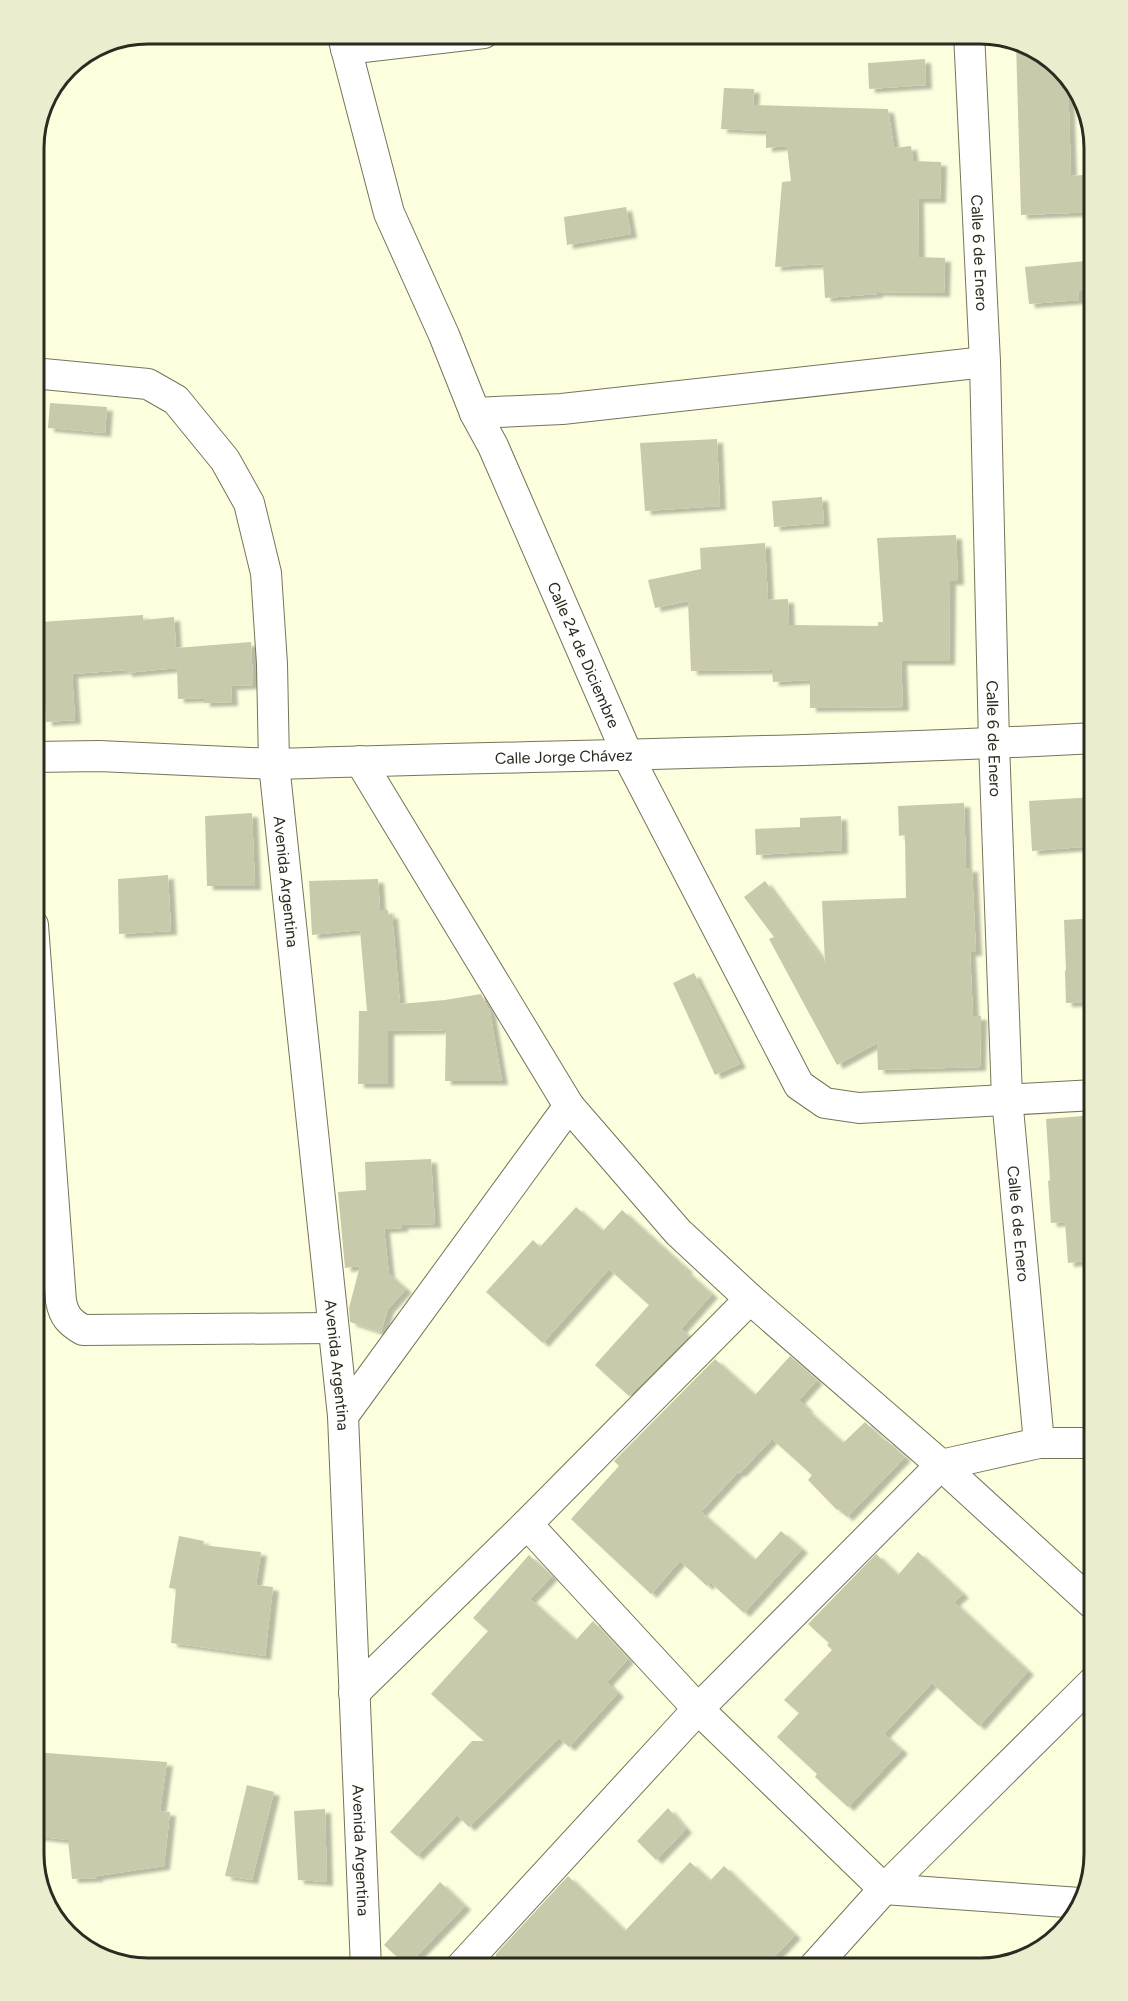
<svg xmlns="http://www.w3.org/2000/svg" width="1128" height="2001" font-family="Figtree,sans-serif">
	<style>
		.building { fill: #c9c9ab; filter: url(#shadow) }
		.lines { fill: none; stroke-linecap: round; stroke-linejoin: round }
		.minor-casing { stroke: #75755a; stroke-width: 32 }
		.minor { stroke: #fff; stroke-width: 30 }
		.labels { text-anchor: middle; stroke-width: 4.5; stroke-linejoin: round; paint-order: stroke }
		.street-label { font-size: 16px; fill: #2b2b1f; stroke: #fdfede }
		.rim { fill: none; stroke: #2b2b1f; stroke-width: 3 }
	</style>
	<defs>
		<filter id="shadow"><feDropShadow dx="6" dy="4" stdDeviation="1.5" flood-color="#0004"/></filter>
	</defs>
	<rect width="100%" height="100%" fill="#fdfede"/>
	<path class="building" d="M 1016,43 L 1044,53 L 1068,79 L 1071,176 L 1095,174 L 1095,212 L 1021,215 Z
		M 925,59 L 926,85 L 869,89 L 868,63 Z
		M 724,88 L 754,89 L 753,105 L 888,109 L 894,148 L 911,146 L 913,161 L 941,162 L 940,199 L 918,199 L 919,257 L 945,258 L 944,293 L 877,292 L 877,294 L 825,298 L 823,264 L 775,267 L 782,182 L 791,181 L 787,146 L 766,148 L 766,131 L 721,129 Z
		M 626,207 L 631,234 L 567,245 L 564,217 Z
		M 1095,260 L 1095,290 L 1078,291 L 1079,300 L 1029,304 L 1025,267 Z
		M 50,403 L 107,407 L 105,433 L 48,428 Z
		M 717,439 L 720,506 L 645,511 L 640,443 Z
		M 822,497 L 824,523 L 774,527 L 772,501 Z
		M 956,535 L 958,581 L 950,581 L 949,661 L 901,661 L 903,707 L 810,708 L 810,680 L 773,682 L 772,670 L 691,671 L 688,601 L 655,608 L 648,580 L 701,569 L 700,548 L 765,543 L 768,600 L 788,599 L 789,625 L 878,626 L 878,622 L 883,622 L 877,538 Z
		M 143,615 L 143,620 L 174,617 L 176,648 L 251,642 L 253,685 L 231,686 L 232,702 L 204,703 L 204,698 L 178,699 L 177,668 L 126,673 L 126,670 L 72,674 L 75,720 L 46,722 L 41,622 Z
		M 1095,797 L 1095,846 L 1032,851 L 1029,801 Z
		M 964,803 L 966,868 L 972,868 L 976,952 L 970,952 L 973,1016 L 981,1016 L 980,1067 L 878,1070 L 877,1043 L 837,1065 L 769,939 L 774,937 L 744,897 L 765,881 L 825,963 L 822,901 L 906,898 L 905,835 L 899,836 L 898,806 Z
		M 252,813 L 255,886 L 207,886 L 205,816 Z
		M 841,816 L 842,850 L 756,855 L 755,829 L 800,827 L 800,818 Z
		M 168,875 L 171,931 L 119,934 L 118,879 Z
		M 378,879 L 380,910 L 388,910 L 388,915 L 392,914 L 400,1004 L 445,1000 L 481,994 L 490,1012 L 502,1081 L 445,1081 L 446,1030 L 388,1031 L 388,1084 L 358,1084 L 359,1011 L 367,1011 L 360,930 L 312,935 L 309,881 Z
		M 1095,918 L 1095,1002 L 1066,1003 L 1065,971 L 1066,970 L 1064,920 Z
		M 694,973 L 740,1064 L 715,1075 L 673,983 Z
		M 1095,1115 L 1095,1260 L 1068,1263 L 1065,1222 L 1051,1223 L 1048,1181 L 1050,1180 L 1046,1119 Z
		M 431,1159 L 435,1224 L 402,1225 L 402,1228 L 384,1229 L 389,1274 L 406,1289 L 388,1309 L 381,1332 L 350,1322 L 349,1308 L 360,1266 L 345,1268 L 338,1192 L 366,1190 L 365,1162 Z
		M 576,1207 L 603,1231 L 622,1210 L 687,1269 L 685,1270 L 712,1294 L 681,1329 L 689,1336 L 629,1396 L 595,1365 L 649,1305 L 609,1269 L 543,1343 L 486,1292 L 533,1240 L 540,1247 Z
		M 790,1356 L 817,1380 L 799,1400 L 807,1408 L 806,1409 L 843,1443 L 865,1422 L 885,1441 L 886,1440 L 905,1457 L 847,1517 L 838,1509 L 837,1510 L 808,1480 L 812,1475 L 772,1439 L 740,1473 L 738,1472 L 701,1512 L 755,1560 L 781,1531 L 802,1549 L 744,1613 L 710,1582 L 707,1586 L 680,1561 L 651,1594 L 571,1519 L 619,1466 L 614,1461 L 715,1359 L 755,1395 Z
		M 179,1536 L 204,1541 L 203,1545 L 261,1552 L 256,1585 L 273,1587 L 265,1656 L 171,1643 L 176,1589 L 169,1588 Z
		M 918,1552 L 963,1594 L 954,1602 L 1028,1671 L 979,1726 L 932,1683 L 884,1734 L 902,1750 L 848,1807 L 815,1777 L 817,1774 L 777,1737 L 799,1713 L 784,1700 L 832,1650 L 827,1645 L 829,1643 L 808,1624 L 876,1554 L 898,1575 Z
		M 529,1555 L 552,1576 L 530,1599 L 576,1640 L 593,1621 L 628,1659 L 607,1682 L 618,1693 L 569,1747 L 559,1738 L 469,1827 L 457,1815 L 417,1856 L 390,1832 L 472,1741 L 484,1741 L 431,1694 L 488,1631 L 473,1618 Z
		M 33,1752 L 167,1762 L 160,1811 L 170,1812 L 164,1866 L 97,1876 L 97,1878 L 72,1879 L 68,1840 L 33,1836 Z
		M 247,1785 L 274,1792 L 252,1880 L 225,1876 Z
		M 668,1808 L 686,1829 L 656,1860 L 637,1841 Z
		M 325,1809 L 327,1882 L 298,1880 L 294,1811 Z
		M 690,1862 L 710,1881 L 724,1866 L 795,1935 L 764,1968 L 497,1968 L 496,1954 L 568,1876 L 625,1931 Z
		M 440,1882 L 465,1906 L 407,1966 L 384,1945 Z"/>
	<g class="lines">
		<g class="minor-casing">
			<g id="minor">
				<path id="s1" d="M 342,33 L 389,213 L 444,335 L 475,413 L 493,446 L 628,756 L 799,1085 L 825,1103 L 859,1108 L 1095,1095"/>
				<path id="s2" d="M 969,33 L 985,362 L 994,743 L 1007,1098 L 1039,1443"/>
				<path d="M 346,49 L 484,33"/>
				<path id="s3" d="M 33,373 L 148,384 L 176,400 L 225,460 L 249,503 L 266,573 L 272,664 L 274,764 L 343,1416 L 366,1968"/>
				<path d="M 475,413 L 562,409 L 985,362"/>
				<path id="s4" d="M 33,757 L 99,756 L 274,764 L 310,763 C 572,755 834,752 1095,738"/>
				<path d="M 360,761 L 569,1106 L 678,1232 L 750,1299 L 941,1465 L 1095,1606"/>
				<path d="M 33,925 L 61,1301 C 64,1316 69,1322 83,1330 L 332,1328"/>
				<path d="M 343,1416 L 569,1106"/>
				<path d="M 527,1524 L 698,1709 L 884,1889 L 1080,1903"/>
				<path d="M 354,1693 L 527,1524 L 750,1299"/>
				<path d="M 460,1968 L 698,1709 L 941,1465 L 1039,1443 L 1095,1443"/>
				<path d="M 813,1968 L 884,1889 L 1095,1680"/>
			</g>
		</g>
		<use href="#minor" class="minor"/>
	</g>
	<g class="labels">
		<g class="street-label">
			<text dy="6" stroke="none"><textPath href="#s2" startOffset="220">Calle 6 de Enero</textPath></text>
			<text dy="6" stroke="none"><textPath href="#s1" startOffset="669">Calle 24 de Diciembre</textPath></text>
			<text dy="6" stroke="none"><textPath href="#s2" startOffset="706">Calle 6 de Enero</textPath></text>
			<text dy="6" stroke="none"><textPath href="#s4" startOffset="531">Calle Jorge Chávez</textPath></text>
			<text dy="6" stroke="none"><textPath href="#s3" startOffset="656">Avenida Argentina</textPath></text>
			<text dy="6" stroke="none"><textPath href="#s2" startOffset="1192">Calle 6 de Enero</textPath></text>
			<text dy="6" stroke="none"><textPath href="#s3" startOffset="1142">Avenida Argentina</textPath></text>
			<text dy="6" stroke="none"><textPath href="#s3" startOffset="1628">Avenida Argentina</textPath></text>
		</g>
	</g>
	<path d="M0 0H1128V2001H0ZM148 44H980A104 104 0 0 1 1084 148V1854A104 104 0 0 1 980 1958H148A104 104 0 0 1 44 1854V148A104 104 0 0 1 148 44Z" fill="#ecedcf" fill-rule="evenodd"/>
	<path class="rim" d="M148 44H980A104 104 0 0 1 1084 148V1854A104 104 0 0 1 980 1958H148A104 104 0 0 1 44 1854V148A104 104 0 0 1 148 44Z"/>
</svg>
